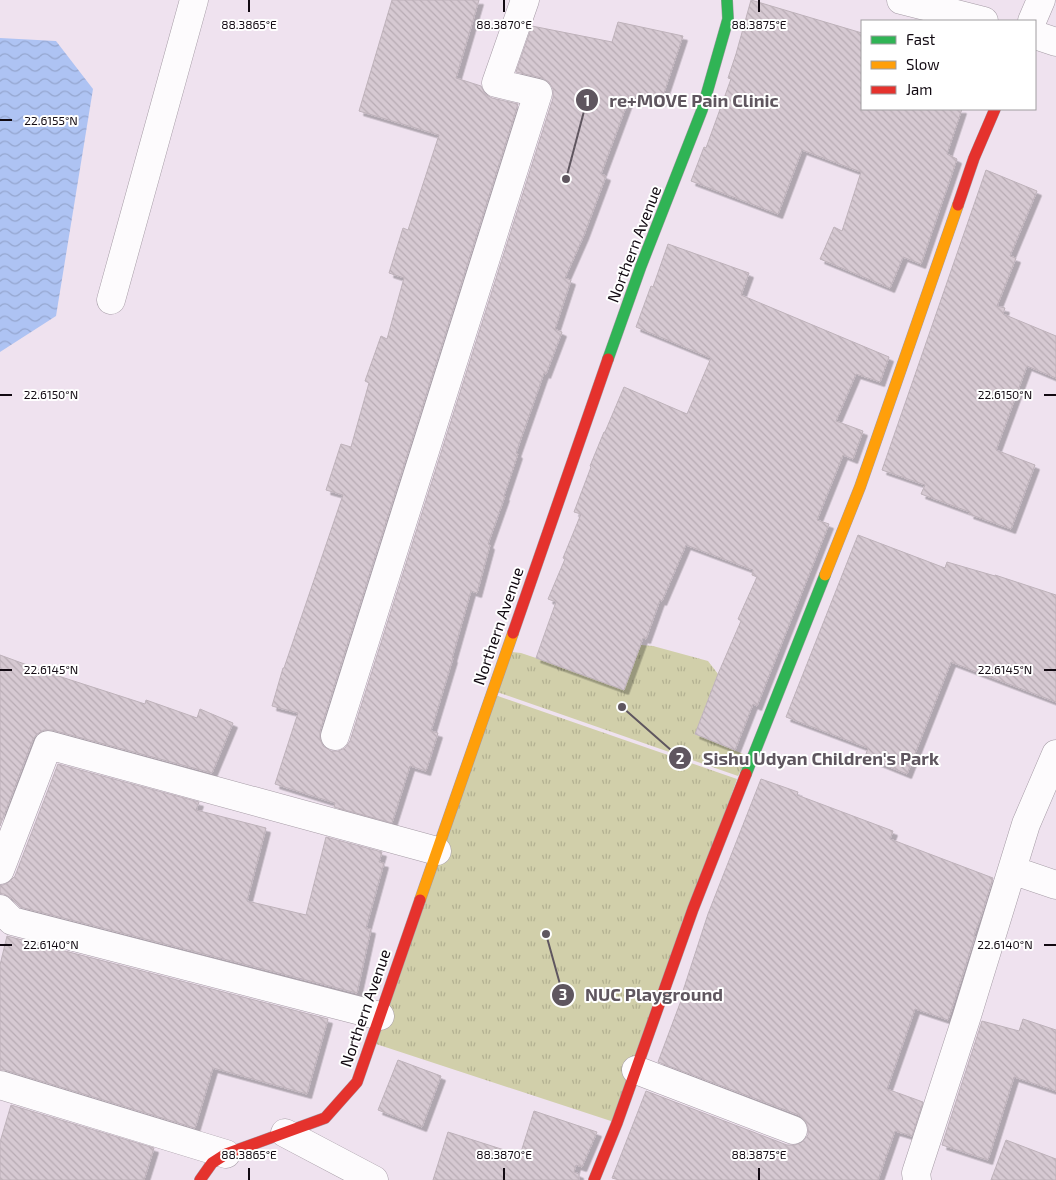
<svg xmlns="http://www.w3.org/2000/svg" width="1056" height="1180" font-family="'Exo 2',sans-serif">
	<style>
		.park { fill: url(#park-tufts) }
		.water { fill: url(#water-waves) }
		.building { fill: url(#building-back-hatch); stroke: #beb2ba; filter: url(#shadow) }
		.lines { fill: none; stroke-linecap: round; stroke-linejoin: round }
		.street-casing { stroke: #a59ba5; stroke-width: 29 }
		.fast-casing { stroke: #a59ba5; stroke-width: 12 }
		.slow-casing { stroke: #a59ba5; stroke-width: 12 }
		.jam-casing { stroke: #a59ba5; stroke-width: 12 }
		.street { stroke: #fdfbfd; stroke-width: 28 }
		.fast { stroke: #30b455; stroke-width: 11 }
		.slow { stroke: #ff9f0a; stroke-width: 11 }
		.jam { stroke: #e5322d; stroke-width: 11 }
		.ticks { fill: none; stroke: #120a12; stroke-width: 2 }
		.labels { text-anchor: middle; stroke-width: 4; stroke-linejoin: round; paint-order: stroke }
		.street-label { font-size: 16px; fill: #120a12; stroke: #fff }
		.ticks-label { font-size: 12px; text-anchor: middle; fill: #120a12; stroke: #fff; stroke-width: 4; stroke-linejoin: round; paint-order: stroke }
		.leader { fill: none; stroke: #5f565f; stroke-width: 2 }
		.callout-dot { fill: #5f565f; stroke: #fff; stroke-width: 2 }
		.mark-label { font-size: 15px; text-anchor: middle; font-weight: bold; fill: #fff }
		.callout-label { font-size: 18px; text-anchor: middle; font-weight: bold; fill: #5f565f; stroke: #fff; stroke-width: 4; stroke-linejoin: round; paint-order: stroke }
	</style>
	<defs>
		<pattern id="park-tufts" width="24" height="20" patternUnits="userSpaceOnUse" patternTransform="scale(1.25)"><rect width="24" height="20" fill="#d1cfaa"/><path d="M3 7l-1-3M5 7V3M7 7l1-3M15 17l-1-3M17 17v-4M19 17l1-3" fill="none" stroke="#b2b091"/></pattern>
		<pattern id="water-waves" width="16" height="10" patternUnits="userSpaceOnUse" patternTransform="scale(1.25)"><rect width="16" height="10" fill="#aec3f3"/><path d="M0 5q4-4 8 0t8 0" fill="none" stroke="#95a6cf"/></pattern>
		<pattern id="building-back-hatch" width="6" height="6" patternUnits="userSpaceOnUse" patternTransform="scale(1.25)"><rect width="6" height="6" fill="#d6c9d2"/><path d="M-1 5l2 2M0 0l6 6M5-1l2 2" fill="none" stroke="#b7abb3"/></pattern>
		<filter id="shadow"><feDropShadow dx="4.5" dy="4.5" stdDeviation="0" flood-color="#0004"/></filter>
	</defs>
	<rect width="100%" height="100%" fill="#efe2ef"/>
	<path class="park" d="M 641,645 L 653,646 L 708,661 L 718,674 L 695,734 L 748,756 L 738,776 L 497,692 L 512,652 L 521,653 L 536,658 L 624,690 Z
		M 492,694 L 737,779 L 617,1123 L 370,1042 Z"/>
	<path class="water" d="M 0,38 L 56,41 L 93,89 L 56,316 L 0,352 Z"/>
	<path class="building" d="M 392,0 L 479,0 L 456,78 L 481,86 L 485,94 L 492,98 L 518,104 L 320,731 L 320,739 L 323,746 L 331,751 L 338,751 L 345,748 L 350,741 L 553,98 L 553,89 L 549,82 L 542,78 L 516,72 L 532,26 L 612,42 L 618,22 L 683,36 L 661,102 L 630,96 L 601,174 L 606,176 L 584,235 L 565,278 L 571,280 L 555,329 L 562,332 L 546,374 L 544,373 L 516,453 L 518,454 L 504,496 L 505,496 L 488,544 L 490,545 L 477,593 L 471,591 L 452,658 L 453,658 L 431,731 L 438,733 L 426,771 L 410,766 L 392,823 L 334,807 L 335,803 L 275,784 L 298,713 L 272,706 L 283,668 L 284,668 L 343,495 L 326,490 L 341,444 L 351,447 L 369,383 L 365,381 L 381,336 L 387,339 L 404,278 L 389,273 L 403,228 L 408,230 L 439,135 L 359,111 Z
		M 751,0 L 862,33 L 862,109 L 962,109 L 947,154 L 957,159 L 921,264 L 903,257 L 890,288 L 820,259 L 834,227 L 842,231 L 861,172 L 802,150 L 778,214 L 691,181 L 704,147 L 706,148 L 731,79 L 728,78 L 736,54 Z
		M 986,170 L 1037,191 L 1010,256 L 1016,258 L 997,306 L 1005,308 L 1003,314 L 1056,336 L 1056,378 L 1027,366 L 996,450 L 1035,465 L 1011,529 L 969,514 L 970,512 L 921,494 L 925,485 L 882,470 Z
		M 668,244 L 749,273 L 741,295 L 889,357 L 880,382 L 856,374 L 836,421 L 863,431 L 853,459 L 843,455 L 817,520 L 829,524 L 757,706 L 753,704 L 735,750 L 695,734 L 718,674 L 741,621 L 738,619 L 757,577 L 752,575 L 753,570 L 686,545 L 662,601 L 660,600 L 646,639 L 643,638 L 624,690 L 536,658 L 556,602 L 548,599 L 565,559 L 563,558 L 581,514 L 574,512 L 591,467 L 590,466 L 604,432 L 605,432 L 624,387 L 687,414 L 711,358 L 636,327 L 651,286 L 653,287 Z
		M 858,535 L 945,568 L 947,562 L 995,576 L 995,575 L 1056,595 L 1056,702 L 951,662 L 907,774 L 865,757 L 868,748 L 786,717 Z
		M 0,655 L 49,673 L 145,704 L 146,700 L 197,718 L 200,709 L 233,723 L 212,773 L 52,730 L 44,730 L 37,734 L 33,739 L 0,826 Z
		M 58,764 L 199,802 L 196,810 L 266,828 L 247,901 L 306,915 L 326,837 L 382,852 L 379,862 L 384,863 L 366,928 L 371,929 L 357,993 L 20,907 L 11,898 L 4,894 L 0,894 L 0,885 L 3,885 L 9,882 L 15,876 Z
		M 761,779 L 798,792 L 797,795 L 893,831 L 890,839 L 993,878 L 982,913 L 974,935 L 975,936 L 948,1020 L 915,1009 L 887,1089 L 923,1102 L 912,1136 L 895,1131 L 878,1180 L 619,1180 L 612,1178 L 646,1091 L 787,1145 L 795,1145 L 802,1142 L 808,1135 L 808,1127 L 805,1121 L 799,1115 L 658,1062 L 682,998 L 681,997 L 708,914 Z
		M 7,936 L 328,1019 L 307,1094 L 213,1068 L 195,1128 L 5,1070 L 0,1070 L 0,965 Z
		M 1023,1019 L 1056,1030 L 1056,1091 L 1014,1077 L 988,1160 L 942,1145 L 982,1021 L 1019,1031 Z
		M 398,1060 L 441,1076 L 422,1127 L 378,1110 Z
		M 11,1105 L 154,1148 L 144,1180 L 0,1180 L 0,1142 Z
		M 534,1111 L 597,1132 L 582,1167 L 576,1165 L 574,1172 L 579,1174 L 579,1180 L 433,1180 L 448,1132 L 520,1155 Z
		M 1006,1140 L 1056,1159 L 1056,1180 L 991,1180 Z"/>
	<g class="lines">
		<g class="street-casing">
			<path id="street" d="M 901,0 L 984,21
				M 1032,21 L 1041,0
				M 1035,35 L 1056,42
				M 111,300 L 194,0
				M 335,736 L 538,93 L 496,83 L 525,0
				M 0,870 L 48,745 L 437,851
				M 1012,870 L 1056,885
				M 0,909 L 12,921 L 380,1016
				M 636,1070 L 793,1130
				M 0,1085 L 226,1154
				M 285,1133 L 374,1180
				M 917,1180 L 916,1173 L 966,1019 L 1026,824 L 1056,754"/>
		</g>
		<g class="fast-casing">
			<path id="fast" d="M 608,359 L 641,266 L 702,110 L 728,19 L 727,0
				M 746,774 L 825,575"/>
		</g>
		<g class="slow-casing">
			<path id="slow" d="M 825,575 L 860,487 L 958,205
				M 420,900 L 513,633"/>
		</g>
		<g class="jam-casing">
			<path id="jam" d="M 958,205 L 974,158 L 995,109
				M 513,633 L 608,359
				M 200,1180 L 212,1163 L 226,1154 L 325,1118 L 357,1082 L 420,900
				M 594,1180 L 617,1123 L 693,909 L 746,774"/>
		</g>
		<use href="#street" class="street"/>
		<use href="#fast" class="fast"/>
		<use href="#slow" class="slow"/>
		<use href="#jam" class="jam"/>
	</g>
	<path class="ticks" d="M 249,0 L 249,12M 504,0 L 504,12M 759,0 L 759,12M 0,120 L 12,120M 0,395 L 12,395M 1044,395 L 1056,395M 0,670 L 12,670M 1044,670 L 1056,670M 0,945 L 12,945M 1044,945 L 1056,945M 249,1168 L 249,1180M 504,1168 L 504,1180M 759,1168 L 759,1180"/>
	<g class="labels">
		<g class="street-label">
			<text transform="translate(634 244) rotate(-69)" y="6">Northern Avenue</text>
			<text transform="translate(498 626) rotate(-71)" y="6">Northern Avenue</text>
			<text transform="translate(365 1008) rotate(-71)" y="6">Northern Avenue</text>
		</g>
	</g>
	<g class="ticks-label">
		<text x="249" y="29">88.3865°E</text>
		<text x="504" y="29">88.3870°E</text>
		<text x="759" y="29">88.3875°E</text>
		<text x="51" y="125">22.6155°N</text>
		<text x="51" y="399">22.6150°N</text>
		<text x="1005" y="399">22.6150°N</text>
		<text x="51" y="674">22.6145°N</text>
		<text x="1005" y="674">22.6145°N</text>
		<text x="51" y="949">22.6140°N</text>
		<text x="1005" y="949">22.6140°N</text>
		<text x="249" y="1159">88.3865°E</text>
		<text x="504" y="1159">88.3870°E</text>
		<text x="759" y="1159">88.3875°E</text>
	</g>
	<path class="leader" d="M566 179L587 100M622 707L680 758M546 934L563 995"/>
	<g class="callout-dot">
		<circle cx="566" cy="179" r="5"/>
		<circle cx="622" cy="707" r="5"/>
		<circle cx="546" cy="934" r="5"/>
		<circle cx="587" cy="100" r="12"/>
		<circle cx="680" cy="758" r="12"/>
		<circle cx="563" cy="995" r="12"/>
	</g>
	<g class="mark-label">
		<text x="587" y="106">1</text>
		<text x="680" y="764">2</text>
		<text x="563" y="1000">3</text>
	</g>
	<g class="callout-label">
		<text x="694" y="107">re+MOVE Pain Clinic</text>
		<text x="821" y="765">Sishu Udyan Children's Park</text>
		<text x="654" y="1001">NUC Playground</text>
	</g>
	<rect x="861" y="20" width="175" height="90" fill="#ffffff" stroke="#a09da0"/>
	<rect x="871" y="36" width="25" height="8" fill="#30b455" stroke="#a09da0"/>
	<text x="906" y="45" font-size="15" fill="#120a12">Fast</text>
	<rect x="871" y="61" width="25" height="8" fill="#ff9f0a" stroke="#a09da0"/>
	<text x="906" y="70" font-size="15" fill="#120a12">Slow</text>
	<rect x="871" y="86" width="25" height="8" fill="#e5322d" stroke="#a09da0"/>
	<text x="906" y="95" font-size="15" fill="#120a12">Jam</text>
</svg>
